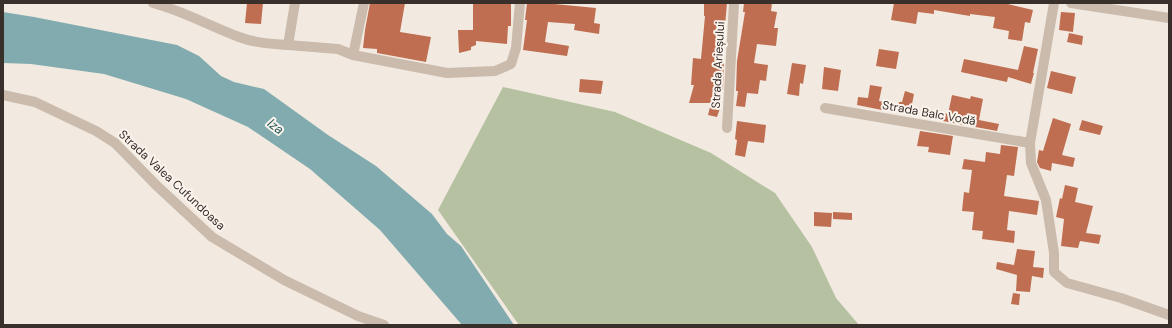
<svg xmlns="http://www.w3.org/2000/svg" width="1172" height="328" font-family="'DM Sans',sans-serif">
	<style>
		.green { fill: #b5c1a1 }
		.water { fill: #81abae }
		.building { fill: #bf6e51 }
		.lines { fill: none; stroke-linecap: round; stroke-linejoin: round }
		.minor { stroke: #cabbad; stroke-width: 10 }
		.labels { text-anchor: middle; stroke-width: 4; stroke-linejoin: round; paint-order: stroke }
		.street-label { font-size: 12px; fill: #392f2b; stroke: #faf4ed }
		.water-label { font-size: 13px; font-style: italic; fill: #225458; stroke: #faf4ed }
	</style>
	<rect width="100%" height="100%" fill="#f2eae0"/>
	<path class="green" d="M 503,87 L 615,112 L 711,153 L 775,193 L 812,247 L 836,298 L 859,325 L 519,325 L 438,210 Z"/>
	<path class="water" d="M 3,12 L 34,17 L 177,45 L 199,56 L 221,76 L 234,82 L 264,89 L 328,135 L 376,166 L 432,214 L 447,234 L 461,246 L 514,325 L 462,325 L 380,230 L 310,169 L 248,127 L 186,99 L 104,74 L 31,64 L 3,63 Z"/>
	<path class="building" d="M 247,3 L 263,3 L 261,24 L 245,23 Z
		M 370,3 L 405,3 L 400,32 L 431,37 L 426,62 L 377,53 L 377,49 L 363,48 L 365,30 Z
		M 473,3 L 511,3 L 511,26 L 508,26 L 507,44 L 476,41 L 476,45 L 471,47 L 471,50 L 459,53 L 458,30 L 473,30 Z
		M 527,3 L 544,3 L 596,8 L 594,23 L 600,24 L 599,34 L 574,30 L 575,24 L 548,22 L 545,42 L 569,46 L 567,56 L 523,50 L 527,20 L 525,20 Z
		M 704,3 L 727,3 L 722,60 L 724,60 L 723,90 L 721,90 L 721,105 L 717,117 L 708,115 L 711,103 L 689,103 L 694,85 L 691,85 L 693,58 L 701,59 L 705,16 L 704,16 Z
		M 744,3 L 772,3 L 771,11 L 777,12 L 774,28 L 778,28 L 776,46 L 757,44 L 754,63 L 768,65 L 766,81 L 760,80 L 758,94 L 747,93 L 745,107 L 736,106 L 738,91 L 736,91 L 737,61 L 745,12 L 743,12 Z
		M 894,3 L 1004,3 L 1033,10 L 1030,23 L 1025,22 L 1022,41 L 1008,39 L 1009,31 L 993,28 L 995,17 L 970,14 L 970,16 L 934,10 L 934,14 L 918,12 L 916,24 L 891,20 Z
		M 1061,12 L 1075,13 L 1073,32 L 1059,30 Z
		M 1069,33 L 1083,36 L 1082,45 L 1067,42 Z
		M 1024,46 L 1038,49 L 1033,73 L 1034,73 L 1031,84 L 1008,77 L 1007,82 L 961,72 L 964,59 L 1018,70 Z
		M 879,49 L 899,52 L 896,69 L 876,66 Z
		M 792,63 L 806,65 L 803,84 L 800,83 L 799,96 L 787,94 Z
		M 824,67 L 841,70 L 838,91 L 822,89 Z
		M 1051,71 L 1076,77 L 1072,94 L 1047,88 Z
		M 580,79 L 603,81 L 601,94 L 579,92 Z
		M 870,85 L 882,87 L 879,101 L 884,102 L 882,110 L 857,105 L 858,97 L 868,98 Z
		M 905,91 L 914,94 L 910,114 L 897,112 L 899,102 L 902,102 Z
		M 952,95 L 970,99 L 971,96 L 983,99 L 979,120 L 999,124 L 997,131 L 943,121 L 944,113 L 948,114 Z
		M 1053,118 L 1071,124 L 1062,155 L 1075,158 L 1073,167 L 1052,163 L 1051,171 L 1040,168 L 1037,162 L 1039,150 L 1043,151 Z
		M 1082,120 L 1103,126 L 1100,135 L 1079,130 Z
		M 737,121 L 766,125 L 764,143 L 748,141 L 745,157 L 735,155 L 737,140 L 735,139 Z
		M 920,131 L 953,136 L 950,155 L 928,152 L 929,147 L 917,146 Z
		M 1001,145 L 1018,147 L 1014,176 L 1007,175 L 1004,196 L 1039,201 L 1037,215 L 1009,211 L 1007,230 L 1015,231 L 1014,243 L 982,239 L 983,231 L 972,230 L 974,212 L 962,211 L 964,192 L 969,193 L 972,170 L 962,169 L 964,159 L 985,162 L 986,152 L 1000,154 Z
		M 1065,185 L 1078,188 L 1075,202 L 1093,206 L 1086,233 L 1101,235 L 1099,244 L 1080,241 L 1078,248 L 1061,246 L 1064,219 L 1056,217 L 1060,198 L 1062,199 Z
		M 814,212 L 832,213 L 831,227 L 814,226 Z
		M 833,212 L 852,213 L 852,220 L 833,219 Z
		M 1017,249 L 1035,251 L 1033,267 L 1044,268 L 1043,278 L 1032,276 L 1030,292 L 1016,291 L 1017,275 L 996,269 L 997,262 L 1014,265 Z
		M 1013,293 L 1020,294 L 1019,305 L 1011,304 Z"/>
	<g class="lines">
		<path class="minor" d="M 153,3 C 183,11 210,26 239,37 C 255,43 272,44 288,45 L 295,3
			M 1054,3 L 1030,143 L 1031,163 L 1046,200 L 1054,253 L 1054,272 L 1067,283 L 1121,298 L 1169,315
			M 1071,3 L 1169,18
			M 288,45 L 338,49 L 353,55 L 447,73 L 495,71 L 511,64 L 516,48 L 520,3
			M 353,55 L 364,3
			M 3,95 L 35,102 L 96,131 L 115,143 L 156,185 L 212,237 L 284,280 L 358,316 L 384,325
			M 825,108 L 1030,143
			M 727,128 L 734,3"/>
	</g>
	<g class="labels">
		<g class="street-label">
			<text transform="translate(718 65) rotate(-87)" y="4">Strada Arieșului</text>
			<text transform="translate(929 113) rotate(10)" y="4">Strada Balc Vodă</text>
			<text transform="translate(172 180) rotate(43)" y="4">Strada Valea Cufundoasa</text>
		</g>
		<g class="water-label">
			<text transform="translate(276 126) rotate(37)" y="5">Iza</text>
		</g>
	</g>
	<rect width="1172" height="328" fill="none" stroke="#392f2b" stroke-width="8"/>
</svg>
